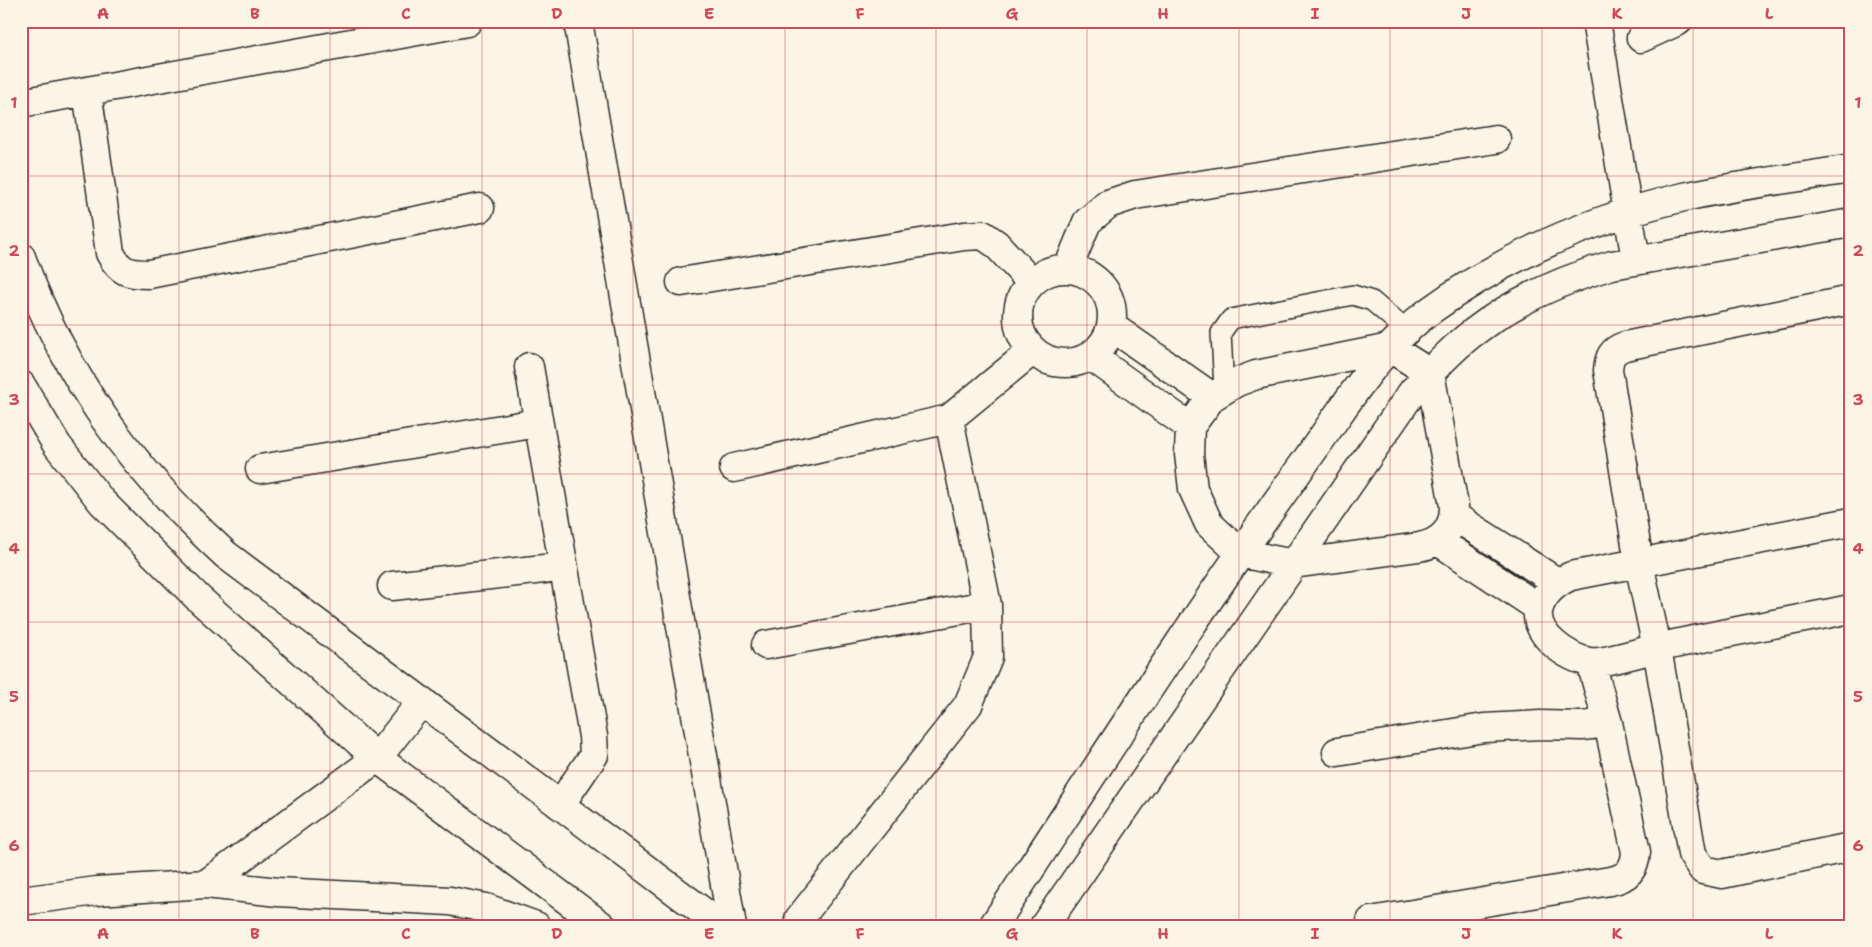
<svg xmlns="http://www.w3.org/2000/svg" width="1872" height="947" font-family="'Shantell Sans',sans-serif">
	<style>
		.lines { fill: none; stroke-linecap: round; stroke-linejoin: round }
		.lane-casing { stroke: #2b2b2b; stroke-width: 22 }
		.street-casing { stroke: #2b2b2b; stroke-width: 31 }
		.secondary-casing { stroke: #2b2b2b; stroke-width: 31 }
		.lane { stroke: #fcf5e5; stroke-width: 19 }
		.street { stroke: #fcf5e5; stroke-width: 28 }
		.secondary { stroke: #fcf5e5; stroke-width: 28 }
		.grid { fill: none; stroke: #d1495b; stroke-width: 1; stroke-opacity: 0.55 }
		.neatline { fill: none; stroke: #d1495b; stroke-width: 2 }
		.grid-label { font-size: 16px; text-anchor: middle; font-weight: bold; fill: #d1495b }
	</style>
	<rect width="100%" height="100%" fill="#fcf5e5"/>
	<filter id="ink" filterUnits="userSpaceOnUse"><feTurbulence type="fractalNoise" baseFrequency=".02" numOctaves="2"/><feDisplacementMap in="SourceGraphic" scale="10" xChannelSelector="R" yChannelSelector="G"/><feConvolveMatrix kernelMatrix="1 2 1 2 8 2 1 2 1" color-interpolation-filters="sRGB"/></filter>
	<g filter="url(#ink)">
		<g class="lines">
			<g class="lane-casing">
				<path id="lane" d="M 1224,389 L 1221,333 L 1231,319 L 1353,295 L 1372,301 L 1407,331"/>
			</g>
			<g class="street-casing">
				<path id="street" d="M 578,21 L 732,926
					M 1596,21 L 1636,260
					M 1641,38 L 1678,21
					M 87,91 L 110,253 C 120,272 128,274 149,274 L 480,208
					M 21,103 L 467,22
					M 1068,268 L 1087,222 L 1108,204 L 1135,195 L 1496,139
					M1018 316a47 47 0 1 1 94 0a47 47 0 1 1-94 0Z
					M 681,282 L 964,236 L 983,235 L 996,244 L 1031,282
					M 1851,300 L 1625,346 C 1612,350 1609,357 1608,370 L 1639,563 L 1657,648 L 1692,854 L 1703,870 L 1722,874 L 1851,847
					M 1111,326 L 1212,397
					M 1390,348 L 1430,373 L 1454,506 C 1454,529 1442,543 1419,547 L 1293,564 L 1240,553 L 1209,524 L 1193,489 L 1189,454 L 1190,427 L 1212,397 L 1237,382 L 1256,375 Z
					M 1091,356 L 1190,427
					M 529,367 L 593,736 L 594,755 L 560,805
					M 734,468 L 949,419 L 1032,351
					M 260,469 L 538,423
					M 1454,516 L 1557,582
					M 1851,522 L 1571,576 C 1557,582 1545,591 1539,607 C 1531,633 1568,659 1590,662 C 1601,664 1644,651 1657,648 C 1721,633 1786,622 1851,609
					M 1438,541 L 1539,608
					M 392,586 L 562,567
					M 766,645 L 987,605
					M 1337,752 L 1484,728 L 1540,725 L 1582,726 L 1608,723
					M 799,919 L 968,705 L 988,657 L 987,605 L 949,419
					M 1371,921 L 1610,881 C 1627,878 1635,869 1636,852 L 1608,723 L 1591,663
					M 993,926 C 1091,778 1186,628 1290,483 C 1305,462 1320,441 1335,419 C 1363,379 1391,339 1431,310 C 1506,256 1594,218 1684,197 C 1738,185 1795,178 1851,169
					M 1044,926 L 1413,391 C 1432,371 1451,349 1474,332 C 1515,300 1562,280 1612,265 L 1851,223"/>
			</g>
			<g class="secondary-casing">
				<path id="secondary" d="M 21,257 C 66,379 131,468 226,555 L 722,926
					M 21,385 L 57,445 L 102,502 L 198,598 L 377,758 L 602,926
					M 206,884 L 377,758 L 422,701
					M 21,901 L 97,891 L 206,884 L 278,892 L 450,901 L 486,908 L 536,926"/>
			</g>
			<use href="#lane" class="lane"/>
			<use href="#street" class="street"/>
			<use href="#secondary" class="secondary"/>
		</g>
	</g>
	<path class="grid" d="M 179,21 L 179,926M 330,21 L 330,926M 482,21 L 482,926M 633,21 L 633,926M 785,21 L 785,926M 936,21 L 936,926M 1087,21 L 1087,926M 1239,21 L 1239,926M 1390,21 L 1390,926M 1542,21 L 1542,926M 1693,21 L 1693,926M 21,176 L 1851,176M 21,325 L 1851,325M 21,474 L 1851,474M 21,622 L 1851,622M 21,771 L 1851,771"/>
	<rect width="1872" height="947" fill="none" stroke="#fcf5e5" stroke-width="55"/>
	<rect x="28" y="28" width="1816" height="892" class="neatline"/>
	<g class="grid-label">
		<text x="103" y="19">A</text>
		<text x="255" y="19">B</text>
		<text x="406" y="19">C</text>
		<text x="557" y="19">D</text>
		<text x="709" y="19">E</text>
		<text x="860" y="19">F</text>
		<text x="1012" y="19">G</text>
		<text x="1163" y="19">H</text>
		<text x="1315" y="19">I</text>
		<text x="1466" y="19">J</text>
		<text x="1617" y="19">K</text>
		<text x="1769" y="19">L</text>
		<text x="14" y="108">1</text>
		<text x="1858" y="108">1</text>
		<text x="14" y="256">2</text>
		<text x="1858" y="256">2</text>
		<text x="14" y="405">3</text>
		<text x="1858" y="405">3</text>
		<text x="14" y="554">4</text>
		<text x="1858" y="554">4</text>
		<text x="14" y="702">5</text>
		<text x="1858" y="702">5</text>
		<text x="14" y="851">6</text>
		<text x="1858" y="851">6</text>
		<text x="103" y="939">A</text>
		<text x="255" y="939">B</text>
		<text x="406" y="939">C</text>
		<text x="557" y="939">D</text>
		<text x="709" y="939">E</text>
		<text x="860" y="939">F</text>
		<text x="1012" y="939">G</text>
		<text x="1163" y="939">H</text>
		<text x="1315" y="939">I</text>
		<text x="1466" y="939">J</text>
		<text x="1617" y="939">K</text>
		<text x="1769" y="939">L</text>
	</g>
</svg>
